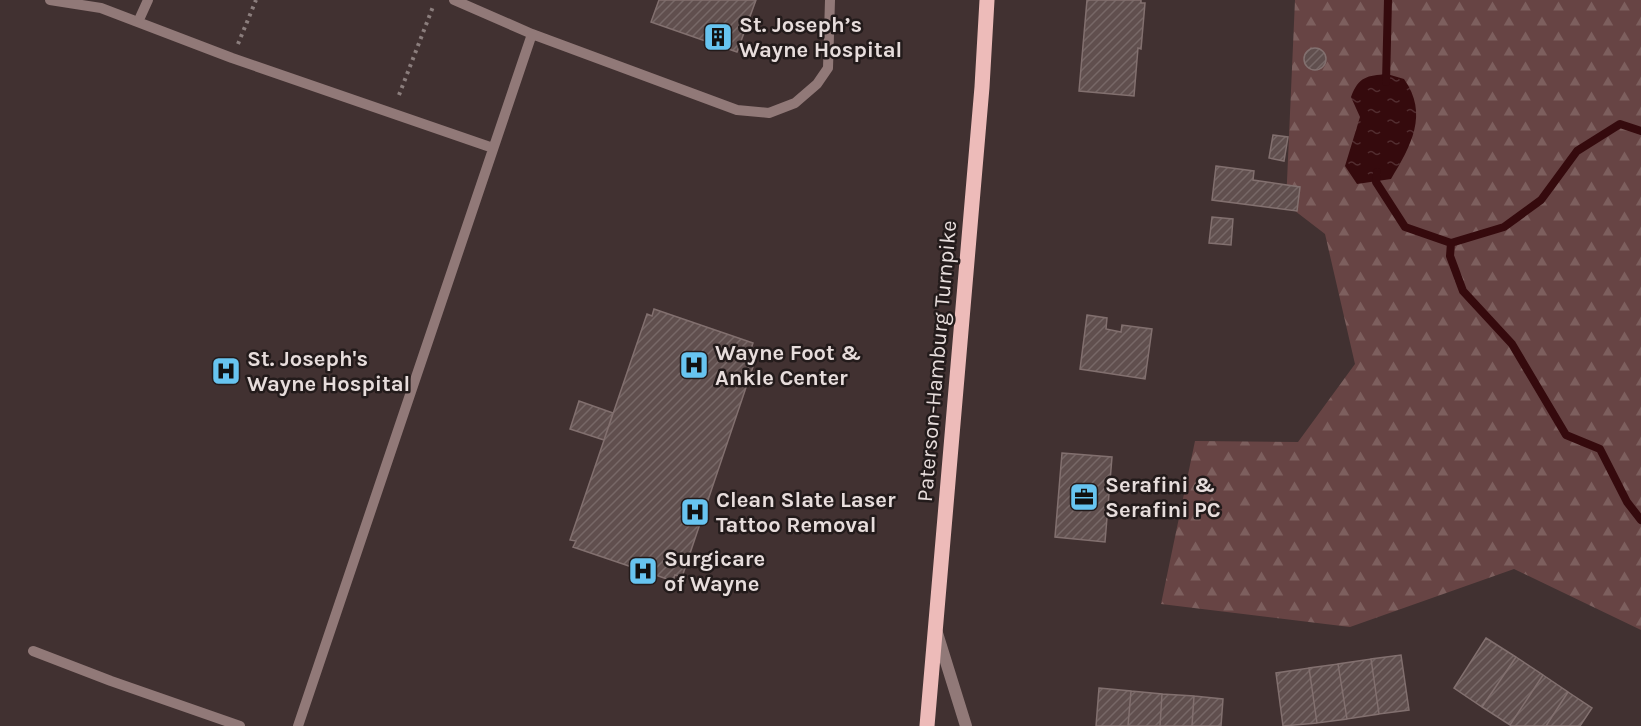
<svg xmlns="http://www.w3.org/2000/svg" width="1641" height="726" font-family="Karla,sans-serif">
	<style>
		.forest { fill: url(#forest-firs) }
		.water { fill: url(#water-ripples) }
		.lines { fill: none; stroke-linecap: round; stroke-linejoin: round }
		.stream { stroke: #350a0d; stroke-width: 8 }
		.building { fill: url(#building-hatch); stroke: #82706f; stroke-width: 1.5 }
		.path { stroke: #8b7e7d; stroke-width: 4; stroke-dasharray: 3 4.5; stroke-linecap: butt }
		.lane { stroke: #917978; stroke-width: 10 }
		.street { stroke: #917978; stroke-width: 12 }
		.primary { stroke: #edbbb9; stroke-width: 15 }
		.labels { text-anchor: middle; stroke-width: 5; stroke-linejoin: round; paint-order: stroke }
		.poi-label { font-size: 22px; font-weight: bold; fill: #e7dddc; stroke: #231b1b; text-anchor: start }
		.street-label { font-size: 22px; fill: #e7dddc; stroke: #231b1b }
	</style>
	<defs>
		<pattern id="forest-firs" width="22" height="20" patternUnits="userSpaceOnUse" patternTransform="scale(1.5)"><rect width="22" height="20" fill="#674444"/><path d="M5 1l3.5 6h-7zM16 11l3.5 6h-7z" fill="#7d5f5e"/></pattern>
		<pattern id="water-ripples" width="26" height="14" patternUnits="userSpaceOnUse" patternTransform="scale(1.5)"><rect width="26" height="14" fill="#350a0d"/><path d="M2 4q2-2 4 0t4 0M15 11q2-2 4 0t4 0" fill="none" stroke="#522d30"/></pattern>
		<pattern id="building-hatch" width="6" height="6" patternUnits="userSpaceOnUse" patternTransform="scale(1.5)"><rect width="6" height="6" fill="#604f4e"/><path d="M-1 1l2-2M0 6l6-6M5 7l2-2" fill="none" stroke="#776867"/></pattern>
	</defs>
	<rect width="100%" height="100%" fill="#413131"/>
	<path class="forest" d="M 1295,0 L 1641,0 L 1641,630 L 1514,569 L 1350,627 L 1161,604 L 1195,441 L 1298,442 L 1355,364 L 1325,234 L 1286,204 Z"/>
	<path class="water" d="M 1387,74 L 1404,79 C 1429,114 1411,146 1391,179 L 1357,184 L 1345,166 L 1360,117 L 1351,97 C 1359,76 1367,76 1387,74 Z"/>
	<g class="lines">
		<path class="stream" d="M 1386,82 L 1388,0
			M 1377,172 L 1376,182 L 1405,227 L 1451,243 L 1504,227 L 1541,200 L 1577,151 L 1620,124 L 1641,131
			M 1451,243 L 1450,256 L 1463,291 L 1512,344 L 1566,435 L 1600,449 L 1627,502 L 1641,520"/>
	</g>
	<path class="building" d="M 659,0 L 756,0 L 737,52 L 651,22 Z
		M 1087,0 L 1141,0 L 1141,3 L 1145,3 L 1141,49 L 1138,48 L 1134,96 L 1079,91 Z
		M1304 59a11 11 0 1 1 22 0a11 11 0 1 1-22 0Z
		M 1273,135 L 1288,137 L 1284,161 L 1269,158 Z
		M 1216,166 L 1254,171 L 1253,180 L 1300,187 L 1297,211 L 1212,200 Z
		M 1212,217 L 1233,219 L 1231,245 L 1209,243 Z
		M 654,309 L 753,343 L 751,349 L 758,352 L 682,577 L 675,575 L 673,581 L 573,547 L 576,541 L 570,540 L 647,314 L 652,316 Z
		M 1087,315 L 1107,318 L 1106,329 L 1121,332 L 1122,325 L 1152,329 L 1145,379 L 1080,369 Z
		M 579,401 L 613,413 L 604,440 L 570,429 Z
		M 1062,453 L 1112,457 L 1105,542 L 1055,537 Z
		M 1486,638 L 1516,657 L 1482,707 L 1454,688 Z
		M 1401,655 L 1409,710 L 1379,714 L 1371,659 Z
		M 1516,657 L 1543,675 L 1510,725 L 1482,707 Z
		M 1371,659 L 1379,714 L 1347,719 L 1338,664 Z
		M 1338,664 L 1347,719 L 1317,723 L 1309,668 Z
		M 1309,668 L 1317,723 L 1283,726 L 1276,673 Z
		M 1543,675 L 1568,692 L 1546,726 L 1511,726 L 1510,725 Z
		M 1099,688 L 1131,691 L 1128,726 L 1096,726 Z
		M 1131,691 L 1162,694 L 1160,726 L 1128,726 Z
		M 1568,692 L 1592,708 L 1580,726 L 1546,726 Z
		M 1162,694 L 1194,696 L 1192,726 L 1160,726 Z
		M 1194,696 L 1223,699 L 1221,726 L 1192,726 Z"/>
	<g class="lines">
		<path class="path" d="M 238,44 L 256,0
			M 399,95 L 434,4"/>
		<path class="lane" d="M 50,0 L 101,8 L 232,58 L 493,148
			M 454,0 L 532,34 L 737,110 L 769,113 L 795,103 L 817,84 L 828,68 L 830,0
			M 138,22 L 148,0
			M 33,651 L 111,681 L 240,726
			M 298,726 L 532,34"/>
		<path class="street" d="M 937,633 L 966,726"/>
		<path class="primary" d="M 927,726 L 982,87 L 987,0"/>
	</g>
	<defs>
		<g id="building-square" transform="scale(1.5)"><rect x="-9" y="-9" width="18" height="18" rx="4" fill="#67c4f0" stroke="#231b1b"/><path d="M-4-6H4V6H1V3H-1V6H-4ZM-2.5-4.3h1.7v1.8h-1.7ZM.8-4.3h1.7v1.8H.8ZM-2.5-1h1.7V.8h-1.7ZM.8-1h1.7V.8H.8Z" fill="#111"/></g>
		<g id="hospital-square" transform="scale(1.5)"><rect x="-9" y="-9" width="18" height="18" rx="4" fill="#67c4f0" stroke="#231b1b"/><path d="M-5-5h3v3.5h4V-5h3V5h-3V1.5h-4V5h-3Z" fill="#111"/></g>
		<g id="office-square" transform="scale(1.5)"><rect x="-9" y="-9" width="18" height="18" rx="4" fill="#67c4f0" stroke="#231b1b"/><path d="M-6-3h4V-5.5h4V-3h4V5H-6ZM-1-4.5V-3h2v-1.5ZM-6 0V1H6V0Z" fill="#111"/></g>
	</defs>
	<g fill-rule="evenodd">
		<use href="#building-square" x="718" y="37"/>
		<use href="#hospital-square" x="694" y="365"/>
		<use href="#hospital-square" x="226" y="371"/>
		<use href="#office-square" x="1084" y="497"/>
		<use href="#hospital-square" x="695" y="512"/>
		<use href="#hospital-square" x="643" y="571"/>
	</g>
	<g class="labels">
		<g class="poi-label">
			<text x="739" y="32">St. Joseph’s<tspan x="739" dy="25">Wayne Hospital</tspan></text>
			<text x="715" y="360">Wayne Foot &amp;<tspan x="715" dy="25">Ankle Center</tspan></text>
			<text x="247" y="366">St. Joseph's<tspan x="247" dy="25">Wayne Hospital</tspan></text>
			<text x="1105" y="492">Serafini &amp;<tspan x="1105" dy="25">Serafini PC</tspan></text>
			<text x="716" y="507">Clean Slate Laser<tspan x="716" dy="25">Tattoo Removal</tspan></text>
			<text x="664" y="566">Surgicare<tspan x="664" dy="25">of Wayne</tspan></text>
		</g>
		<g class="street-label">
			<text transform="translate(936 361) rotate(-85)" y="8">Paterson-Hamburg Turnpike</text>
		</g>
	</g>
</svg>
